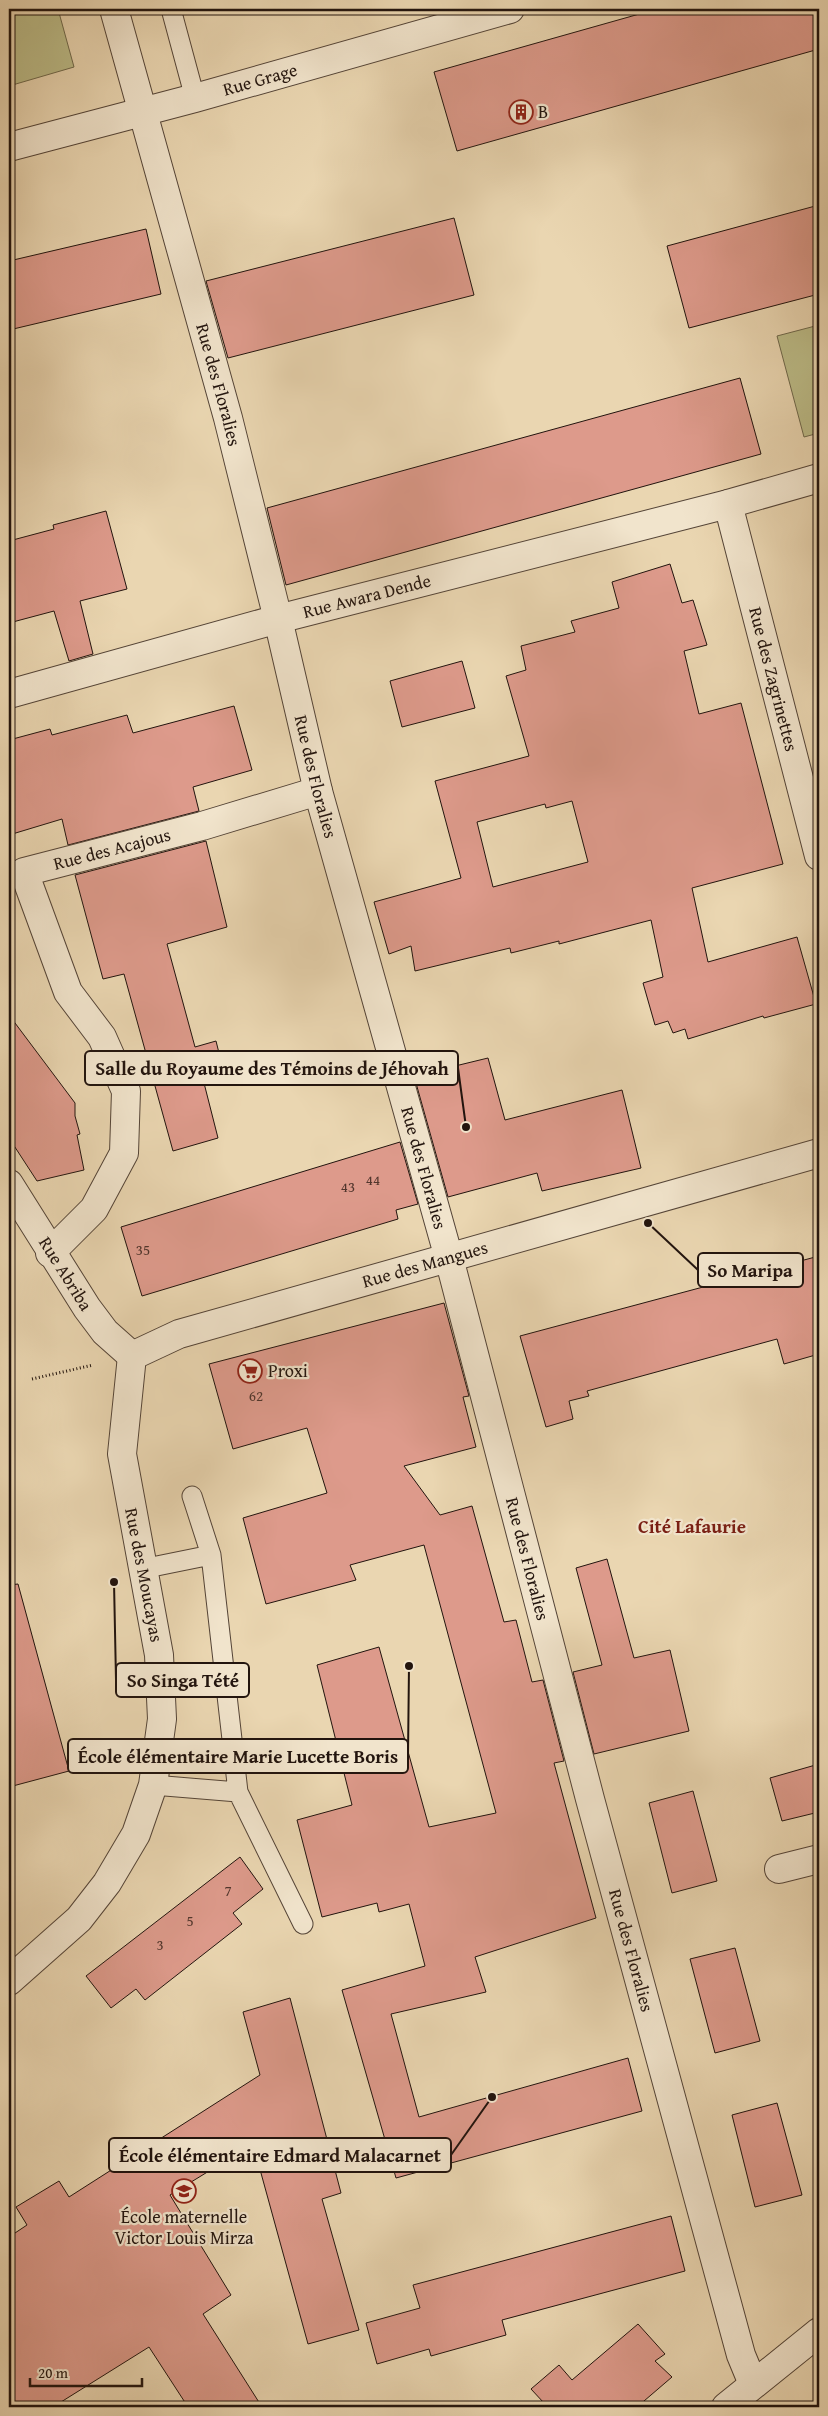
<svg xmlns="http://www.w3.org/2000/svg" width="828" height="2416" font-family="'Gentium Book Plus',serif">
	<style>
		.green { fill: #bcbc88; stroke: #6f684b }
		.building { fill: #dd9a8b; stroke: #22140e; fill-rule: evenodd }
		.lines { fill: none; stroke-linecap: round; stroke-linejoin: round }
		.service-casing { stroke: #544437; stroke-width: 21 }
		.pedestrian-casing { stroke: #544437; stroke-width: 30 }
		.minor-casing { stroke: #544437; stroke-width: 30 }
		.tertiary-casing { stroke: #544437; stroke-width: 30 }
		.path { stroke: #22140e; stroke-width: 3; stroke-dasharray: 1 2.5; stroke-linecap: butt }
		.service { stroke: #f1e4cc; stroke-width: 19 }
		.pedestrian { stroke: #f1e4cc; stroke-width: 28 }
		.minor { stroke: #f1e4cc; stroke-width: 28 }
		.tertiary { stroke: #f1e4cc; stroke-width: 28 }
		.labels { text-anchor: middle; stroke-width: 4.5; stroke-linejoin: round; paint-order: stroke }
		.number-label { font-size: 15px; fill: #51362d }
		.street-label { font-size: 18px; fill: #22140e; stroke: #f1e4cc }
		.poi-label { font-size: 18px; fill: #22140e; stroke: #f1e4cc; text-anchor: start }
		.neighbourhood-label { font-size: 19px; font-weight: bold; fill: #7a1f14; stroke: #f1e4cc }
		.leader { fill: none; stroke: #22140e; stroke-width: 2 }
		.callout-dot { fill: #22140e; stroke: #f1e4cc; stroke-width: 2 }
		.callout { fill: #f1e4cc; stroke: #22140e; stroke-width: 2 }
		.callout-label { font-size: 19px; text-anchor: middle; font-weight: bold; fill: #22140e }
	</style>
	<rect width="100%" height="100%" fill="#ead6b1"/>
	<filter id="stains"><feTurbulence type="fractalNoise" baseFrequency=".004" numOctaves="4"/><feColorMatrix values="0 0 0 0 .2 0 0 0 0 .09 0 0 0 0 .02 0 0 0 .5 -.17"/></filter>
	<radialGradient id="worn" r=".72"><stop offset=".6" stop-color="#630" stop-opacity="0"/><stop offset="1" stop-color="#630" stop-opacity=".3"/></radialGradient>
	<path class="green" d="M 9,9 L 58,9 L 74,67 L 9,86 Z
		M 819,325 L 819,433 L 804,437 L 777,336 Z"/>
	<path class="building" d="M 657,9 L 819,9 L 819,49 L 457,151 L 434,72 Z
		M 819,205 L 819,294 L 689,328 L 667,246 Z
		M 454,218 L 474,295 L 228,358 L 206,281 Z
		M 146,229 L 161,294 L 9,330 L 9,261 Z
		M 740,378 L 761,454 L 286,585 L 267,508 Z
		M 106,511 L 127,589 L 80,601 L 93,654 L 69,661 L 54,611 L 9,623 L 9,541 L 54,529 L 53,525 Z
		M 670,564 L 682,603 L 693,600 L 707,645 L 684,651 L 699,714 L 741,703 L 783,864 L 692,888 L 708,962 L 797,937 L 816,1004 L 764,1018 L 763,1016 L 688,1039 L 685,1029 L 673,1033 L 668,1021 L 655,1025 L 643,983 L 663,977 L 651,920 L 559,944 L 559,941 L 511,953 L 510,948 L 415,971 L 411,946 L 389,954 L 374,902 L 461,878 L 435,781 L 529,756 L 506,676 L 526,670 L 521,646 L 575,632 L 571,621 L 619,608 L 612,582 ZM 572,801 L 588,862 L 493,887 L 477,822 L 545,804 L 546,808 Z
		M 462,661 L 475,708 L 402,727 L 390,681 Z
		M 234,706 L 252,770 L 193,787 L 199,811 L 68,845 L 62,819 L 9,835 L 9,740 L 50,729 L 52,735 L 127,715 L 133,733 Z
		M 206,841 L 227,927 L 167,944 L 195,1047 L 216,1041 L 225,1077 L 204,1083 L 218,1138 L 173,1151 L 124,974 L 103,979 L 75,875 Z
		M 9,1015 L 75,1103 L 75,1116 L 80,1134 L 77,1135 L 84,1170 L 37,1181 L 9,1138 Z
		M 488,1058 L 505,1120 L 622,1090 L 641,1168 L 542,1191 L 537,1173 L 448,1197 L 414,1076 Z
		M 400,1142 L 418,1204 L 396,1210 L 398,1219 L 142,1296 L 121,1227 Z
		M 819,1256 L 819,1354 L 784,1364 L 777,1339 L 587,1391 L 589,1396 L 569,1401 L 573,1419 L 546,1427 L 520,1336 Z
		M 444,1303 L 469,1396 L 463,1397 L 476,1447 L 404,1466 L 440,1515 L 472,1506 L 504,1622 L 516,1620 L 532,1682 L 543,1680 L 564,1761 L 554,1763 L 596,1918 L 475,1957 L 486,1992 L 391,2014 L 419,2117 L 628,2058 L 642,2111 L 396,2178 L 342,1990 L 425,1966 L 409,1904 L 379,1912 L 377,1903 L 322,1917 L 297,1820 L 352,1805 L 317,1665 L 379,1647 L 429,1827 L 496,1813 L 424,1545 L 350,1565 L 356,1580 L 266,1604 L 243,1518 L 327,1493 L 307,1428 L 233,1449 L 209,1364 Z
		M 607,1559 L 634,1658 L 670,1650 L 689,1731 L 594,1754 L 573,1672 L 602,1665 L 576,1568 Z
		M 18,1584 L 69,1771 L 9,1787 L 9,1585 Z
		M 819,1764 L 819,1812 L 782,1821 L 770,1778 Z
		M 693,1791 L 717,1881 L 672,1893 L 649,1803 Z
		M 240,1857 L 263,1889 L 233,1913 L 242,1924 L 145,2000 L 136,1989 L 111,2008 L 86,1976 Z
		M 735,1948 L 760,2041 L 715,2053 L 690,1959 Z
		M 290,1998 L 341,2193 L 322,2199 L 359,2330 L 308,2344 L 253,2144 L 170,2195 L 231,2295 L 203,2314 L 262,2407 L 188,2407 L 149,2347 L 53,2407 L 9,2407 L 9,2237 L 27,2225 L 16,2207 L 59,2181 L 69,2197 L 260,2075 L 243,2012 Z
		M 777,2103 L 802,2195 L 755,2207 L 732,2115 Z
		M 671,2216 L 685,2271 L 502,2320 L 506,2335 L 431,2356 L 429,2349 L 377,2364 L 366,2323 L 420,2308 L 413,2285 Z
		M 638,2324 L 665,2354 L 655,2361 L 672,2377 L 637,2407 L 539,2407 L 544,2403 L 531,2389 L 559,2365 L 572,2380 Z"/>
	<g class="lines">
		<g class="service-casing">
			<path id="service" d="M 171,9 L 195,98
				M 142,1569 L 211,1555 L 192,1496
				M 153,1785 L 238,1792 L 211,1555
				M 238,1792 L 303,1924"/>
		</g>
		<g class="pedestrian-casing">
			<g id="pedestrian">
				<path id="s1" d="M 278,619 L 318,791 L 449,1258"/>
			</g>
		</g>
		<g class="minor-casing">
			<g id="minor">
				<path id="s2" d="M 114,9 L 228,418 L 278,619"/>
				<path id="s3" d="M 9,147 L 195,98 L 510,9"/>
				<path id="s4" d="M 728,504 L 819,856"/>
				<path id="s5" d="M 9,694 L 278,619 L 728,504 L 819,478"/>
				<path id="s6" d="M 9,1184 L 87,1308 L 105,1332 L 132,1356"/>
				<path id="s7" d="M 50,1253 L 94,1209 L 124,1153 L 126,1091 L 102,1037 L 68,992 L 24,872 L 202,826 L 318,791"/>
				<path id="s8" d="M 449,1258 L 590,1799 L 741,2355 L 753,2384"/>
				<path d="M 779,1869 L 819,1859"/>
				<path d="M 726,2407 L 819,2332"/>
			</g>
		</g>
		<g class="tertiary-casing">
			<g id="tertiary">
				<path id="s9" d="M 9,1981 L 79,1919 L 107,1883 L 136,1834 L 153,1785 L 162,1719 L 159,1655 L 122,1454 L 132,1356 L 179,1334 L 819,1153"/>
			</g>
		</g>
		<path class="path" d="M 32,1379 L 93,1365"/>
		<use href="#service" class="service"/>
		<use href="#pedestrian" class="pedestrian"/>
		<use href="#minor" class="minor"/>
		<use href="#tertiary" class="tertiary"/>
	</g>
	<defs>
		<g id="building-ring" transform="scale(1.25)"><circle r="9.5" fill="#f1e4cc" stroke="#8f2418" stroke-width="1.5"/><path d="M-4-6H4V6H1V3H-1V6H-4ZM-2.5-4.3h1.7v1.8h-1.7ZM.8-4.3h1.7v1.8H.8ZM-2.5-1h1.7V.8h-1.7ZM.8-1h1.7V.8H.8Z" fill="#8f2418"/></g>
		<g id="supermarket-ring" transform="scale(1.25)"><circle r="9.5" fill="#f1e4cc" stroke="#8f2418" stroke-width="1.5"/><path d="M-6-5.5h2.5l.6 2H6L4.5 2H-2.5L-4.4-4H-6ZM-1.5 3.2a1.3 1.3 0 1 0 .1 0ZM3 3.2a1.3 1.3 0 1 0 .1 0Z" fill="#8f2418"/></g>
		<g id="school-ring" transform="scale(1.25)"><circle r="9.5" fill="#f1e4cc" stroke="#8f2418" stroke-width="1.5"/><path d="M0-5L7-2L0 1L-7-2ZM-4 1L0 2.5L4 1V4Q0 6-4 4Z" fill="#8f2418"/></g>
	</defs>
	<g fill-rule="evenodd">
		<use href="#building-ring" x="521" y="112"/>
		<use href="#supermarket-ring" x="250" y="1371"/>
		<use href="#school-ring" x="184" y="2191"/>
	</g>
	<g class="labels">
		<g class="number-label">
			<text x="373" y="1185">44</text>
			<text x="348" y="1192">43</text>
			<text x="143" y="1255">35</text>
			<text x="256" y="1401">62</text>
			<text x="228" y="1896">7</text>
			<text x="190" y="1926">5</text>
			<text x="160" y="1950">3</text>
		</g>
		<g class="street-label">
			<text dy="6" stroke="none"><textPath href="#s3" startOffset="260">Rue Grage</textPath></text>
			<text dy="6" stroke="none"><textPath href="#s2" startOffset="390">Rue des Floralies</textPath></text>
			<text dy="6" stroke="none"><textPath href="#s5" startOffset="371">Rue Awara Dende</textPath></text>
			<text dy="6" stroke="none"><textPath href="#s4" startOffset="181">Rue des Zagrinettes</textPath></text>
			<text dy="6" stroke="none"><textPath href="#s1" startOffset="162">Rue des Floralies</textPath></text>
			<text dy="6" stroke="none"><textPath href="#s7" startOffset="522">Rue des Acajous</textPath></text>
			<text dy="6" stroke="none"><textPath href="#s1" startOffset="568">Rue des Floralies</textPath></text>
			<text dy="6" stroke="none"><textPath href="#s9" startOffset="989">Rue des Mangues</textPath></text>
			<text dy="6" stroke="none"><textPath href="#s6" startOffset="106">Rue Abriba</textPath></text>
			<text dy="6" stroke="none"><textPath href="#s8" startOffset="311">Rue des Floralies</textPath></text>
			<text transform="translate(144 1575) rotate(79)" y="6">Rue des Moucayas</text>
			<text dy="6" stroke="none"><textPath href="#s8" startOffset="716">Rue des Floralies</textPath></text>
		</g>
		<g class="poi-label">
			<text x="538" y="118">B</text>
			<text x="268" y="1377">Proxi</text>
			<text x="184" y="2223" text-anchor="middle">École maternelle<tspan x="184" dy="21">Victor Louis Mirza</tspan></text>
		</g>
		<g class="neighbourhood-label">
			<text x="692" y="1533">Cité Lafaurie</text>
		</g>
	</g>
	<path class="leader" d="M466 1127L458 1068M648 1223L698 1270M114 1582L116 1680M409 1666L408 1756M492 2097L451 2155"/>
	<g class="callout-dot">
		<circle cx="466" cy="1127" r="5"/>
		<circle cx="648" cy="1223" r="5"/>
		<circle cx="114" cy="1582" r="5"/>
		<circle cx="409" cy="1666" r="5"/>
		<circle cx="492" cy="2097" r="5"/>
	</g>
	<g class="callout">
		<rect x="85" y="1051" width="373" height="34" rx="5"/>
		<rect x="698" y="1253" width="105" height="34" rx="5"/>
		<rect x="116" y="1663" width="133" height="34" rx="5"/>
		<rect x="68" y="1739" width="340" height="34" rx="5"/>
		<rect x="109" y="2138" width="342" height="34" rx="5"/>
	</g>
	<g class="callout-label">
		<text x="272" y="1075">Salle du Royaume des Témoins de Jéhovah</text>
		<text x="750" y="1277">So Maripa</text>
		<text x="183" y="1687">So Singa Tété</text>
		<text x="238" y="1763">École élémentaire Marie Lucette Boris</text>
		<text x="280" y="2162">École élémentaire Edmard Malacarnet</text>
	</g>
	<rect width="828" height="2416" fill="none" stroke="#ead6b1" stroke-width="30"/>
	<rect x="10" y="10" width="808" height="2396" fill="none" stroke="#22140e" stroke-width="2.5"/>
	<rect x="15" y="15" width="798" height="2386" fill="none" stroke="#22140e"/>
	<path d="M30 2378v8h112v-8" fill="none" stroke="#22140e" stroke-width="2.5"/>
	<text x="38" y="2378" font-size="15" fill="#22140e" stroke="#f1e4cc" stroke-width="4" paint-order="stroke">20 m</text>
	<rect width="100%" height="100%" filter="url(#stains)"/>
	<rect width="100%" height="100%" fill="url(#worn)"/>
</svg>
